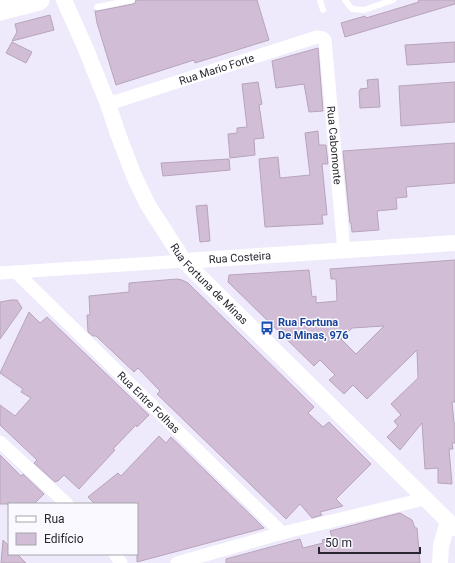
<svg xmlns="http://www.w3.org/2000/svg" width="455" height="563" font-family="Roboto,sans-serif">
	<style>
		.building { fill: #d1bed6; stroke: #b7a4bb; fill-rule: evenodd }
		.lines { fill: none; stroke-linecap: round; stroke-linejoin: round }
		.service { stroke: #fff; stroke-width: 6 }
		.minor { stroke: #fff; stroke-width: 13 }
		.tertiary { stroke: #fff; stroke-width: 16 }
		.trunk { stroke: #fff; stroke-width: 21 }
		.labels { text-anchor: middle; stroke-width: 3; stroke-linejoin: round; paint-order: stroke }
		.street-label { font-size: 11px; fill: #282630; stroke: #faf9ff }
		.transit-label { font-size: 11px; font-weight: bold; fill: #164399; stroke: #faf9ff; text-anchor: start }
	</style>
	<rect width="100%" height="100%" fill="#eeeafb"/>
	<path class="building" d="M 136,0 L 257,0 L 269,40 L 195,63 L 194,60 L 116,85 L 97,23 L 95,11 L 98,11 L 133,4 L 135,3 Z
		M 418,0 L 455,0 L 455,4 L 345,37 L 341,23 L 365,16 L 366,18 L 419,2 Z
		M 50,15 L 54,30 L 12,41 L 17,32 L 15,24 Z
		M 12,42 L 32,52 L 26,63 L 6,53 Z
		M 455,42 L 455,62 L 407,65 L 405,45 Z
		M 318,48 L 323,111 L 309,112 L 304,84 L 276,88 L 272,61 Z
		M 378,79 L 380,107 L 360,108 L 359,91 L 360,91 L 360,89 L 368,88 L 367,80 Z
		M 258,82 L 262,104 L 259,105 L 264,138 L 254,139 L 255,155 L 230,158 L 228,134 L 237,133 L 237,128 L 247,127 L 242,84 Z
		M 455,82 L 455,122 L 401,126 L 399,86 Z
		M 318,131 L 319,145 L 326,145 L 328,164 L 322,164 L 327,215 L 322,215 L 323,224 L 265,227 L 259,159 L 278,157 L 280,178 L 310,175 L 305,133 Z
		M 455,143 L 455,183 L 406,187 L 407,197 L 396,198 L 397,209 L 377,211 L 379,230 L 352,232 L 351,223 L 350,223 L 343,151 Z
		M 229,159 L 230,170 L 163,176 L 161,163 Z
		M 207,205 L 210,241 L 200,242 L 196,206 Z
		M 455,260 L 455,402 L 452,402 L 454,423 L 455,423 L 455,443 L 452,443 L 453,449 L 449,449 L 452,484 L 438,483 L 438,468 L 425,469 L 422,423 L 400,450 L 387,437 L 398,426 L 394,421 L 401,415 L 391,404 L 418,378 L 417,350 L 367,399 L 353,385 L 344,394 L 329,380 L 335,375 L 320,360 L 314,366 L 228,282 L 229,275 L 309,270 L 312,297 L 316,296 L 316,303 L 337,301 L 336,279 L 331,279 L 330,269 ZM 384,326 L 356,354 L 341,339 L 352,328 Z
		M 177,279 L 182,280 L 188,283 L 307,400 L 314,407 L 308,413 L 323,427 L 329,422 L 371,464 L 336,499 L 343,506 L 320,512 L 322,515 L 312,518 L 300,504 L 286,519 L 157,394 L 160,391 L 138,368 L 134,372 L 96,336 L 93,336 L 88,332 L 87,315 L 90,315 L 89,296 L 129,292 L 129,283 Z
		M 11,300 L 17,300 L 22,308 L 0,339 L 0,302 Z
		M 29,312 L 40,323 L 47,317 L 149,415 L 137,427 L 136,425 L 113,449 L 115,450 L 79,489 L 64,475 L 58,481 L 57,481 L 55,482 L 34,463 L 37,460 L 0,425 L 0,405 L 15,416 L 31,398 L 21,392 L 23,389 L 0,373 Z
		M 159,436 L 166,443 L 171,437 L 264,528 L 137,562 L 137,504 L 95,504 L 88,497 L 118,473 L 121,476 Z
		M 0,455 L 21,476 L 23,474 L 44,494 L 34,504 L 0,504 Z
		M 400,513 L 412,520 L 415,528 L 417,528 L 420,563 L 226,563 L 226,559 L 300,539 L 303,548 L 323,543 L 322,540 L 332,537 L 330,531 Z
		M 3,540 L 9,546 L 9,554 L 17,554 L 26,563 L 1,563 Z"/>
	<g class="lines">
		<path class="service" d="M 320,0 L 323,10
			M 345,0 L 352,9 L 364,10 L 393,0
			M 97,7 L 132,0"/>
		<g class="minor">
			<path id="s1" d="M 108,104 L 317,37 L 323,38 L 325,40 L 344,251"/>
			<path id="s2" d="M 16,272 L 282,533"/>
			<path d="M 0,273 L 184,261"/>
			<path d="M 0,442 L 67,504"/>
			<path d="M 115,554 L 121,563"/>
			<path d="M 177,563 L 282,533 L 424,499"/>
		</g>
		<g class="tertiary">
			<path id="s3" d="M 64,0 L 85,47 L 108,104 L 118,134 L 134,176 L 148,205 L 184,261 L 455,528"/>
			<path id="s4" d="M 184,261 L 455,243"/>
			<path d="M 440,563 L 441,546 L 448,521"/>
		</g>
		<path class="trunk" d="M 0,10 L 39,0"/>
	</g>
	<defs>
		<g id="bus-bare" transform="scale(1.08)"><path d="M-5-6H5V4H4V6H2V4H-2V6H-4V4H-5ZM-3.5-4V0h7V-4ZM-3.5 1.2v1.5H-2V1.2ZM2 1.2v1.5H3.5V1.2Z" fill="#1a4fb4" stroke="#faf9ff" stroke-width="2.5" paint-order="stroke"/></g>
	</defs>
	<g fill-rule="evenodd">
		<use href="#bus-bare" x="267" y="328"/>
	</g>
	<g class="labels">
		<g class="street-label">
			<text dy="4" stroke="none"><textPath href="#s1" startOffset="114">Rua Mario Forte</textPath></text>
			<text dy="4" stroke="none"><textPath href="#s1" startOffset="334">Rua Cabomonte</textPath></text>
			<text dy="4" stroke="none"><textPath href="#s4" startOffset="56">Rua Costeira</textPath></text>
			<text dy="4" stroke="none"><textPath href="#s3" startOffset="322">Rua Fortuna de Minas</textPath></text>
			<text dy="4" stroke="none"><textPath href="#s2" startOffset="186">Rua Entre Folhas</textPath></text>
		</g>
		<g class="transit-label">
			<text x="278" y="326">Rua Fortuna<tspan x="278" dy="13">De Minas, 976</tspan></text>
		</g>
	</g>
	<rect x="8" y="503" width="130" height="52" fill="#faf9ff" stroke="#a6a5ac"/>
	<rect x="16" y="516" width="20" height="6" fill="#ffffff" stroke="#a6a5ac"/>
	<text x="44" y="523" font-size="12" fill="#282630">Rua</text>
	<rect x="16" y="533" width="20" height="12" fill="#d1bed6" stroke="#a6a5ac"/>
	<text x="44" y="543" font-size="12" fill="#282630">Edifício</text>
	<path d="M319 547v6h101v-6" fill="none" stroke="#282630" stroke-width="2"/>
	<text x="325" y="547" font-size="12" fill="#282630" stroke="#faf9ff" stroke-width="3" paint-order="stroke">50 m</text>
</svg>
